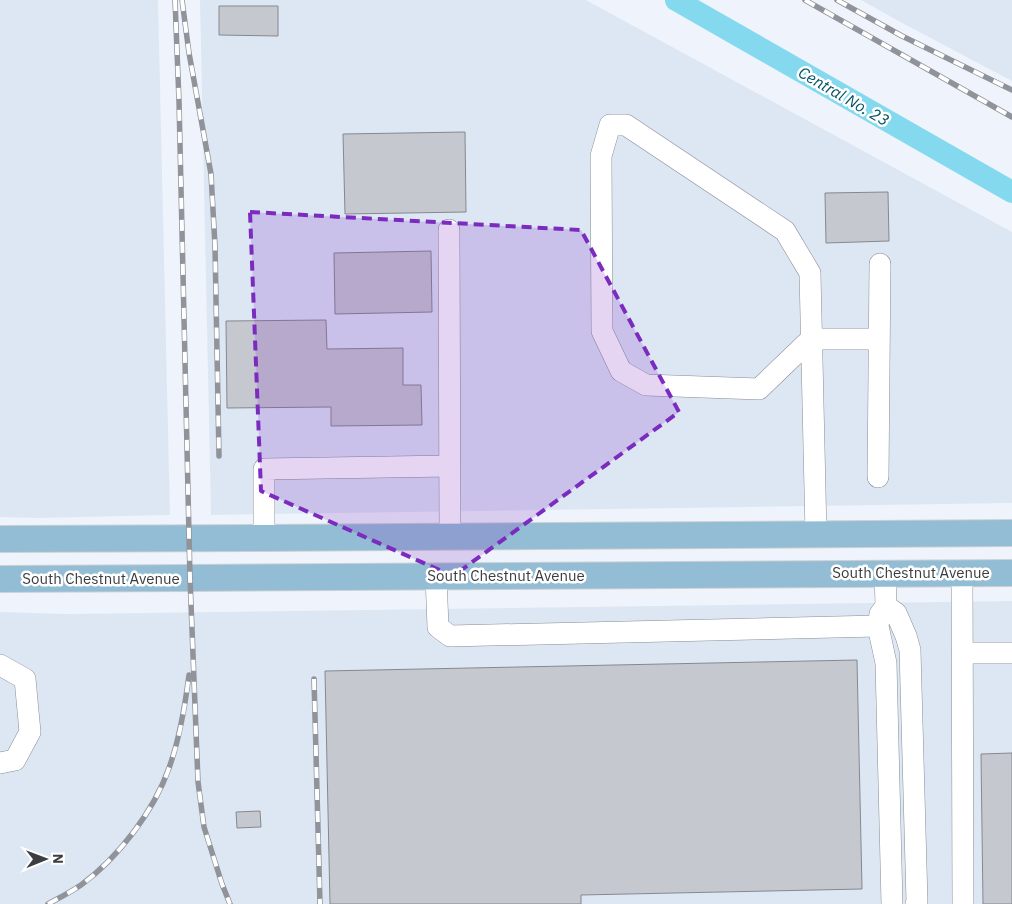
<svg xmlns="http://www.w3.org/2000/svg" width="1012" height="904" font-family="'IBM Plex Sans',sans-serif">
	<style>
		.built { fill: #dde7f4 }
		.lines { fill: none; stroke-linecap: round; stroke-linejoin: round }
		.canal { stroke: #84d9ef; stroke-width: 22 }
		.building { fill: #c6c8d0; stroke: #86888f }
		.minor-casing { stroke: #888d94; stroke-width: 22 }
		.major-casing { stroke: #d0d0d1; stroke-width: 28 }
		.minor { stroke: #fff; stroke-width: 21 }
		.major { stroke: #93bdd4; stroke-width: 26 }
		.rail-casing { stroke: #909399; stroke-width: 5.5 }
		.rail { stroke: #fff; stroke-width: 4; stroke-dasharray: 11; stroke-linecap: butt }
		.marked { fill: #7b2cbf; fill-opacity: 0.2; stroke: #7b2cbf; stroke-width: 4; stroke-dasharray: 10 6; stroke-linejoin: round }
		.labels { text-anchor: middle; stroke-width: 5; stroke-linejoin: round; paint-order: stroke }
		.street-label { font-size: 15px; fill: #3b3d40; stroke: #fff }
		.water-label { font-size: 16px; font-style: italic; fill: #035261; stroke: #fff }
	</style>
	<rect width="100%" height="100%" fill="#eff4fc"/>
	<path class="built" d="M 0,0 L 158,0 L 170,515 L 36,518 L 0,517 Z
		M 200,0 L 586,0 L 1012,232 L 1012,503 L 211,515 Z
		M 861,0 L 1012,0 L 1012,81 L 904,24 Z
		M 1012,601 L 1012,904 L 0,904 L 0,612 L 68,614 Z"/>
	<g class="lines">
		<path class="canal" d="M 676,0 L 1012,192"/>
	</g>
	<path class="building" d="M 219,6 L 278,6 L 278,36 L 219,35 Z
		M 465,132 L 466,212 L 345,214 L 343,134 Z
		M 888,192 L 889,241 L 826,243 L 825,193 Z
		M 431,251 L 432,312 L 335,314 L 334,253 Z
		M 326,320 L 327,349 L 403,348 L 403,385 L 421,385 L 422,425 L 331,426 L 331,407 L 227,408 L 226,321 Z
		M 857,660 L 862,889 L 581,895 L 581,904 L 330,904 L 325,671 Z
		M 1012,753 L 1012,904 L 983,904 L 981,754 Z
		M 260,811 L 261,827 L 237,828 L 236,812 Z"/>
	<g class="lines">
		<g class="minor-casing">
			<path id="minor" d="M 449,230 L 450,537
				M 878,477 L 880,264
				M 816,534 L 810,273 L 785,231 L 626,125 L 610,125 L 601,156 L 602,331 L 621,371 L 646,385 L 759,389 L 811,339 L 879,339
				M 264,538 L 264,469 L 450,466
				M 885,573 L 886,606 L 880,614 L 878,626 L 886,663 L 892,904
				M 962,573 L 963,904
				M 436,576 L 438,627 L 450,636 L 878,626
				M 886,606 L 896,613 L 906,636 L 910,650 L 917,902 L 916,904
				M 962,653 L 1012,653
				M 0,665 L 25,679 L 30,732 L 15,760 L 0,763"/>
		</g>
		<g class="major-casing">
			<path id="major" d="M 0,539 L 264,538 L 1012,533
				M 0,579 L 190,578 L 1012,573"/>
		</g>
		<use href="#minor" class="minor"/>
		<use href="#major" class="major"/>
		<g class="rail-casing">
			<path id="rail" d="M 175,0 L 179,101 L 190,578 L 198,782 L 204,827 L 222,884 L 230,904
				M 182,0 L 189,53 L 211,174 L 215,246 L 219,456
				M 805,0 L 1012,117
				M 837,0 L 902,36 L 1012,90
				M 314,679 L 320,904
				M 48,904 C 59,898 71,892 81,885 C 118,858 154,811 169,768 C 180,738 185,706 189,675"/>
		</g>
		<use href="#rail" class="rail"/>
	</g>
	<path class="marked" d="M 250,212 L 581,230 L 679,412 L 453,576 L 261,491 Z"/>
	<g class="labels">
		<g class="street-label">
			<text x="911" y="578">South Chestnut Avenue</text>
			<text x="506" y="581">South Chestnut Avenue</text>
			<text x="101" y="584">South Chestnut Avenue</text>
		</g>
		<g class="water-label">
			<text transform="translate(844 96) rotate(30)" y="6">Central No. 23</text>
		</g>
	</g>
	<g transform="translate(45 859) rotate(89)" stroke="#ffffff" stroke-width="4" paint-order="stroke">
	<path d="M0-4L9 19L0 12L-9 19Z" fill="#3b3d40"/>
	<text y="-8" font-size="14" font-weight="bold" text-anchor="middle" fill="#3b3d40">N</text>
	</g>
</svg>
